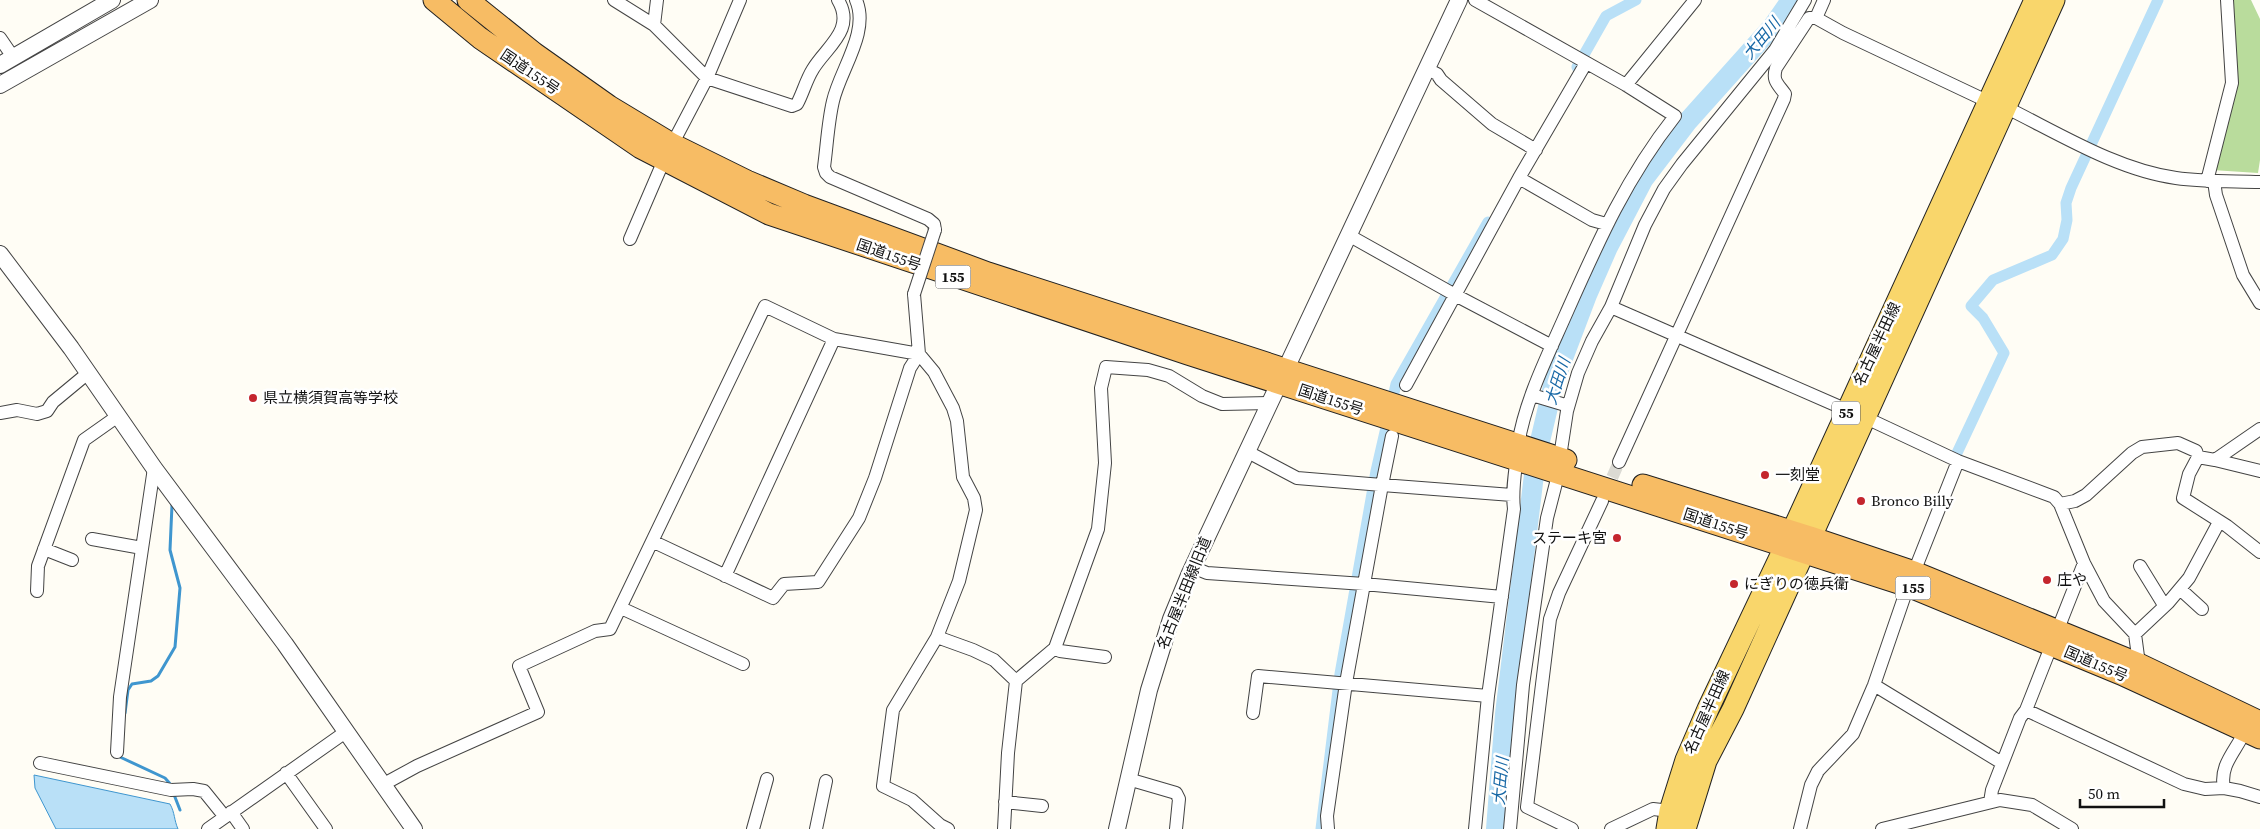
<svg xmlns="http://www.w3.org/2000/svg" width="2260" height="829" font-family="'Source Serif 4','Noto Sans JP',serif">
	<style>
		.forest { fill: #b9dc9c }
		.water { fill: #b9e0f7; stroke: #3f96cf }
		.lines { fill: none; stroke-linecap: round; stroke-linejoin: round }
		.stream { stroke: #3f96cf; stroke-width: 3 }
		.canal { stroke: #b9e0f7; stroke-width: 11 }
		.river { stroke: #b9e0f7; stroke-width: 20 }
		.minor-tunnel { stroke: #dbdad3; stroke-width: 12; stroke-dasharray: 12 6; stroke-linecap: butt }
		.minor-casing { stroke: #444; stroke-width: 14 }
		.tertiary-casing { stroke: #444; stroke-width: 18 }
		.primary-casing { stroke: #222; stroke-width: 23 }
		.trunk-casing { stroke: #222; stroke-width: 23 }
		.minor { stroke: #fff; stroke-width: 12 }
		.tertiary { stroke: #fff; stroke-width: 16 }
		.primary { stroke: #f9d66b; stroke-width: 21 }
		.trunk { stroke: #f7bc64; stroke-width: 21 }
		.minor-bridge-casing { stroke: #444; stroke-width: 14; stroke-linecap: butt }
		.minor-bridge { stroke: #fff; stroke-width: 12 }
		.poi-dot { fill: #c4262e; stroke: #fff; stroke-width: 2 }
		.labels { text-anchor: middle; stroke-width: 5; stroke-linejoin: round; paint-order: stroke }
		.shield { fill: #fff; stroke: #585858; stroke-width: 1 }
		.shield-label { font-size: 14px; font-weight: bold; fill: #111 }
		.street-label { font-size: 15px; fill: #111; stroke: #fff }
		.poi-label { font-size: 15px; fill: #111; stroke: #fff; text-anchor: start }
		.water-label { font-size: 16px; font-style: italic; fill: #1768a6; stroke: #fff }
	</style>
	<rect width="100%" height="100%" fill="#fffdf5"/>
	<path class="forest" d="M 2231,0 L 2251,0 L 2260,19 L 2260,160 L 2258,173 L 2212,170 L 2235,83 Z"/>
	<path class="water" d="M 34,775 L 170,804 C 175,813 174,820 178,829 L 56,829 L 35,788 Z"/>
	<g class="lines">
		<path class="stream" d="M 125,713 L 128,690 L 132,684 L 151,681 L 158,676 L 175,647 L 180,588 L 170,550 L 172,505
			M 120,754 L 120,757 L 165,778 L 172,786
			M 173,792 L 180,810"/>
		<path class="canal" d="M 1577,67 L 1606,16 L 1636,0
			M 1957,453 L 2004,353 L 1983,318 L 1971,306 L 1993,280 L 2052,255 L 2063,239 L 2067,220 L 2066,203 L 2071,188 L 2158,0
			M 1321,829 L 1340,674 L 1376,471 L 1396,384 L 1488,222"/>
		<path class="river" d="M 1496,829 L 1505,714 L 1536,458 L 1554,382 L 1587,295 L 1608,247 L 1643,180 L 1688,121 L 1773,26 L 1791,0"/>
		<path class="minor-tunnel" d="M 1605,494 L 1619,462"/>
		<g class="minor-casing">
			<path id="minor" d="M 614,0 L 654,25 L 707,78 L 792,106 L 797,104 C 803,93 806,80 813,69 C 826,47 856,30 838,0
				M 856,0 C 870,32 840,70 833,101 C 828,122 827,145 824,167 L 826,173 L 830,177 L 928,219 L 934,224 L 935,230
				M 1816,18 L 1824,0
				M 654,25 L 657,0
				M 0,38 L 13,57
				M 1427,69 L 1437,74 L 1441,80 L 1492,124 L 1536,150
				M 1626,85 L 1695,0
				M 1519,178 L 1592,220 L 1606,224
				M 2207,181 L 2232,83 L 2227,0
				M 2214,181 L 2216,195 L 2243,275 L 2260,303
				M 1350,236 L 1457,296 L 1552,346
				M 630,239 L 664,160 L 707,78 L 740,0
				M 914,294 L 919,354 L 934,372 L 953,408 L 957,421 L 963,477 L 974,498 L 976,510 L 959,581 L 937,637 L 973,650 L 994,660 L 1016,681
				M 1611,307 L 1847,410
				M 1406,385 L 1519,178 L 1586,63
				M 1532,395 L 1562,404
				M 0,413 L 17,410 L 37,414 L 47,411 L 53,402 L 88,373
				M 1864,417 L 1958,461 L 2054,497 L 2060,504 L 2084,563 L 2104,601 L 2135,634 L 2139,664
				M 2260,429 L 2215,460 L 2198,457 L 2189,474 L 2183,498 L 2227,526 L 2260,552
				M 1246,451 L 1297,478 L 1382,485 L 1392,436
				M 2215,460 L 2260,471
				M 1619,462 L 1784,99 L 1785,94 C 1778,84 1772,81 1776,68 L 1809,18 L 1816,18 L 1843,33 L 1989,102 L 2005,107 C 2058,133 2117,170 2176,178 C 2204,182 2232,181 2260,182
				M 2060,504 L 2075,501 L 2086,495 L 2132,453 L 2142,447 L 2178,443 L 2196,451 L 2198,457
				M 92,539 L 142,548
				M 654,542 L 773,598 L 784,584 L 818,582 L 859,518 L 875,478 L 910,368 L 919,354
				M 44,549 L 72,560
				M 2140,566 L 2164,605
				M 1192,567 L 1207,573 L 1364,584 L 1502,597
				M 1914,572 L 1958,461
				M 725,576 L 834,339
				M 2180,589 L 2202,609
				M 37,591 L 38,566 L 84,440 L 118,416
				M 621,608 L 743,664
				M 2135,634 L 2168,603 L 2189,578 L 2219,522
				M 937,637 L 893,710 L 883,786 L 912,800 L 940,825 L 948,829
				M 1055,648 L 1060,651 L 1105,657
				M 1874,685 L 2002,763
				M 2026,710 L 2184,784 L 2205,789 L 2224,788 L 2240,791 L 2260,797
				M 1253,713 L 1258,676 L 1488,696
				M 117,752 L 120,697 L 154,468
				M 40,763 L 171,790 L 193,789 L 204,791 L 225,817
				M 286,773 L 326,829
				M 1128,779 L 1176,793 L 1179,799 L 1176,829
				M 384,784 L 417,766 L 538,712 L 519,666 L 595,631 L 610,629 L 765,306 L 834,339 L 919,354
				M 2224,788 C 2219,765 2236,751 2245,731
				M 1005,802 L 1042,806
				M 1990,802 L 1992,790 L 2020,718 L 2026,710 L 2084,563
				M 231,812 L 243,829
				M 208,829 L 347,731
				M 753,829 L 767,779
				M 816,829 L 826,781
				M 1004,829 L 1008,753 L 1016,681 L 1055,648 L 1098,529 L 1105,463 L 1101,388 L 1106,367 L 1148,370 L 1169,376 L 1202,396 L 1222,404 L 1269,403
				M 1328,829 L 1327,816 L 1346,683 L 1382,485 L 1512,495
				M 1475,829 L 1488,696 L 1514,509 C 1512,494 1514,480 1516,464 C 1517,458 1517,452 1518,445 C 1525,400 1548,355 1566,314 C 1598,242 1626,178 1675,116 L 1626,85 L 1475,0
				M 1510,829 L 1523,685 L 1547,518 L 1556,483 L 1567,411 L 1578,373 L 1592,341 L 1611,307 L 1645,225 L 1664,189 L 1682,164 L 1775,50 L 1805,0
				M 1572,829 L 1527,807 L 1550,619 L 1559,593 L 1602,501
				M 1611,829 L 1653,809 L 1670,811
				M 1800,829 L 1811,785 L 1818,771 L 1853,734 L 1874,685 L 1908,586
				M 1882,829 L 2000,800 L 2032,805 L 2072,829"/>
		</g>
		<g class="tertiary-casing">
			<path id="tertiary" d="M 0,65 L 112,0
				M 0,85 L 150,0
				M 0,254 L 71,348 L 154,468 L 285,644 L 414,829
				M 1117,829 L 1149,690 L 1171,619 L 1190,573 L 1459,0"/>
		</g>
		<g class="primary-casing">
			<path id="primary" d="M 1667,829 L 1670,811 L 1686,760 L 1708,709 L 1792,532 L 2035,0
				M 1685,829 L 1706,761 L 1733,709 L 2054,0"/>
		</g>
		<g class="trunk-casing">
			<path id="trunk" d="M 434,0 L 480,38 L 641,148 L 769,214 L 1188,354 L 1908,586 L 2121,674 L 2260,738
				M 468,0 L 534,53 L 609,106 L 672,144 L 747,181 L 804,205 L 988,273 L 1566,460
				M 1643,485 L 1810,537 L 1914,572 L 2139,664 L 2260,722"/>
		</g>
		<use href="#minor" class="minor"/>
		<use href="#tertiary" class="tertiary"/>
		<use href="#primary" class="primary"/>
		<use href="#trunk" class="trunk"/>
		<g class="minor-bridge-casing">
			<path id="minor-bridge" d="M 914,294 L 935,230"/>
		</g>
		<use href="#minor-bridge" class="minor-bridge"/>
	</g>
	<g class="poi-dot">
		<circle cx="253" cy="398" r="5"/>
		<circle cx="1765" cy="475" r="5"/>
		<circle cx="1861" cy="501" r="5"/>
		<circle cx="1617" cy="538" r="5"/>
		<circle cx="2047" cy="580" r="5"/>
		<circle cx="1734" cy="584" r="5"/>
	</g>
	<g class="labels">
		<g class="shield">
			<rect x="935.5" y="265.5" width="35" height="23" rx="4"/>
			<rect x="1832" y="401.5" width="28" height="23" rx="4"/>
			<rect x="1895.5" y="576.5" width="35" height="23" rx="4"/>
		</g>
		<g class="shield-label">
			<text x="953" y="282">155</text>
			<text x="1846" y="418">55</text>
			<text x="1913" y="593">155</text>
		</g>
		<g class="street-label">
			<text transform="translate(530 72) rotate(34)" y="5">国道155号</text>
			<text transform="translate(889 255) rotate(19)" y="5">国道155号</text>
			<text transform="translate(1877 344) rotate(-65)" y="5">名古屋半田線</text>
			<text transform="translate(1331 400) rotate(18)" y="5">国道155号</text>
			<text transform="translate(1716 524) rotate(18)" y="5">国道155号</text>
			<text transform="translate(1184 593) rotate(-68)" y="5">名古屋半田線旧道</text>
			<text transform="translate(2096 664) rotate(23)" y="5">国道155号</text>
			<text transform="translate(1707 712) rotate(-66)" y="5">名古屋半田線</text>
		</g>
		<g class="poi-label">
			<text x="263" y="403">県立横須賀高等学校</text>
			<text x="1775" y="480">一刻堂</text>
			<text x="1871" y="506">Bronco Billy</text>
			<text x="1607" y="543" text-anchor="end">ステーキ宮</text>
			<text x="2057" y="585">庄や</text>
			<text x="1744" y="589">にぎりの徳兵衛</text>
		</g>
		<g class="water-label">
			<text transform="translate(1761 38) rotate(-50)" y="6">大田川</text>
			<text transform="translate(1557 381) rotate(-72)" y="6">大田川</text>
			<text transform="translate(1500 781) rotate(-85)" y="6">大田川</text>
		</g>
	</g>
	<path d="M2080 799v8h84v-8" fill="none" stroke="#111111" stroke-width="2.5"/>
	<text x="2088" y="799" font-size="15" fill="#111111" stroke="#ffffff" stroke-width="4" paint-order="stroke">50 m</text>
</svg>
